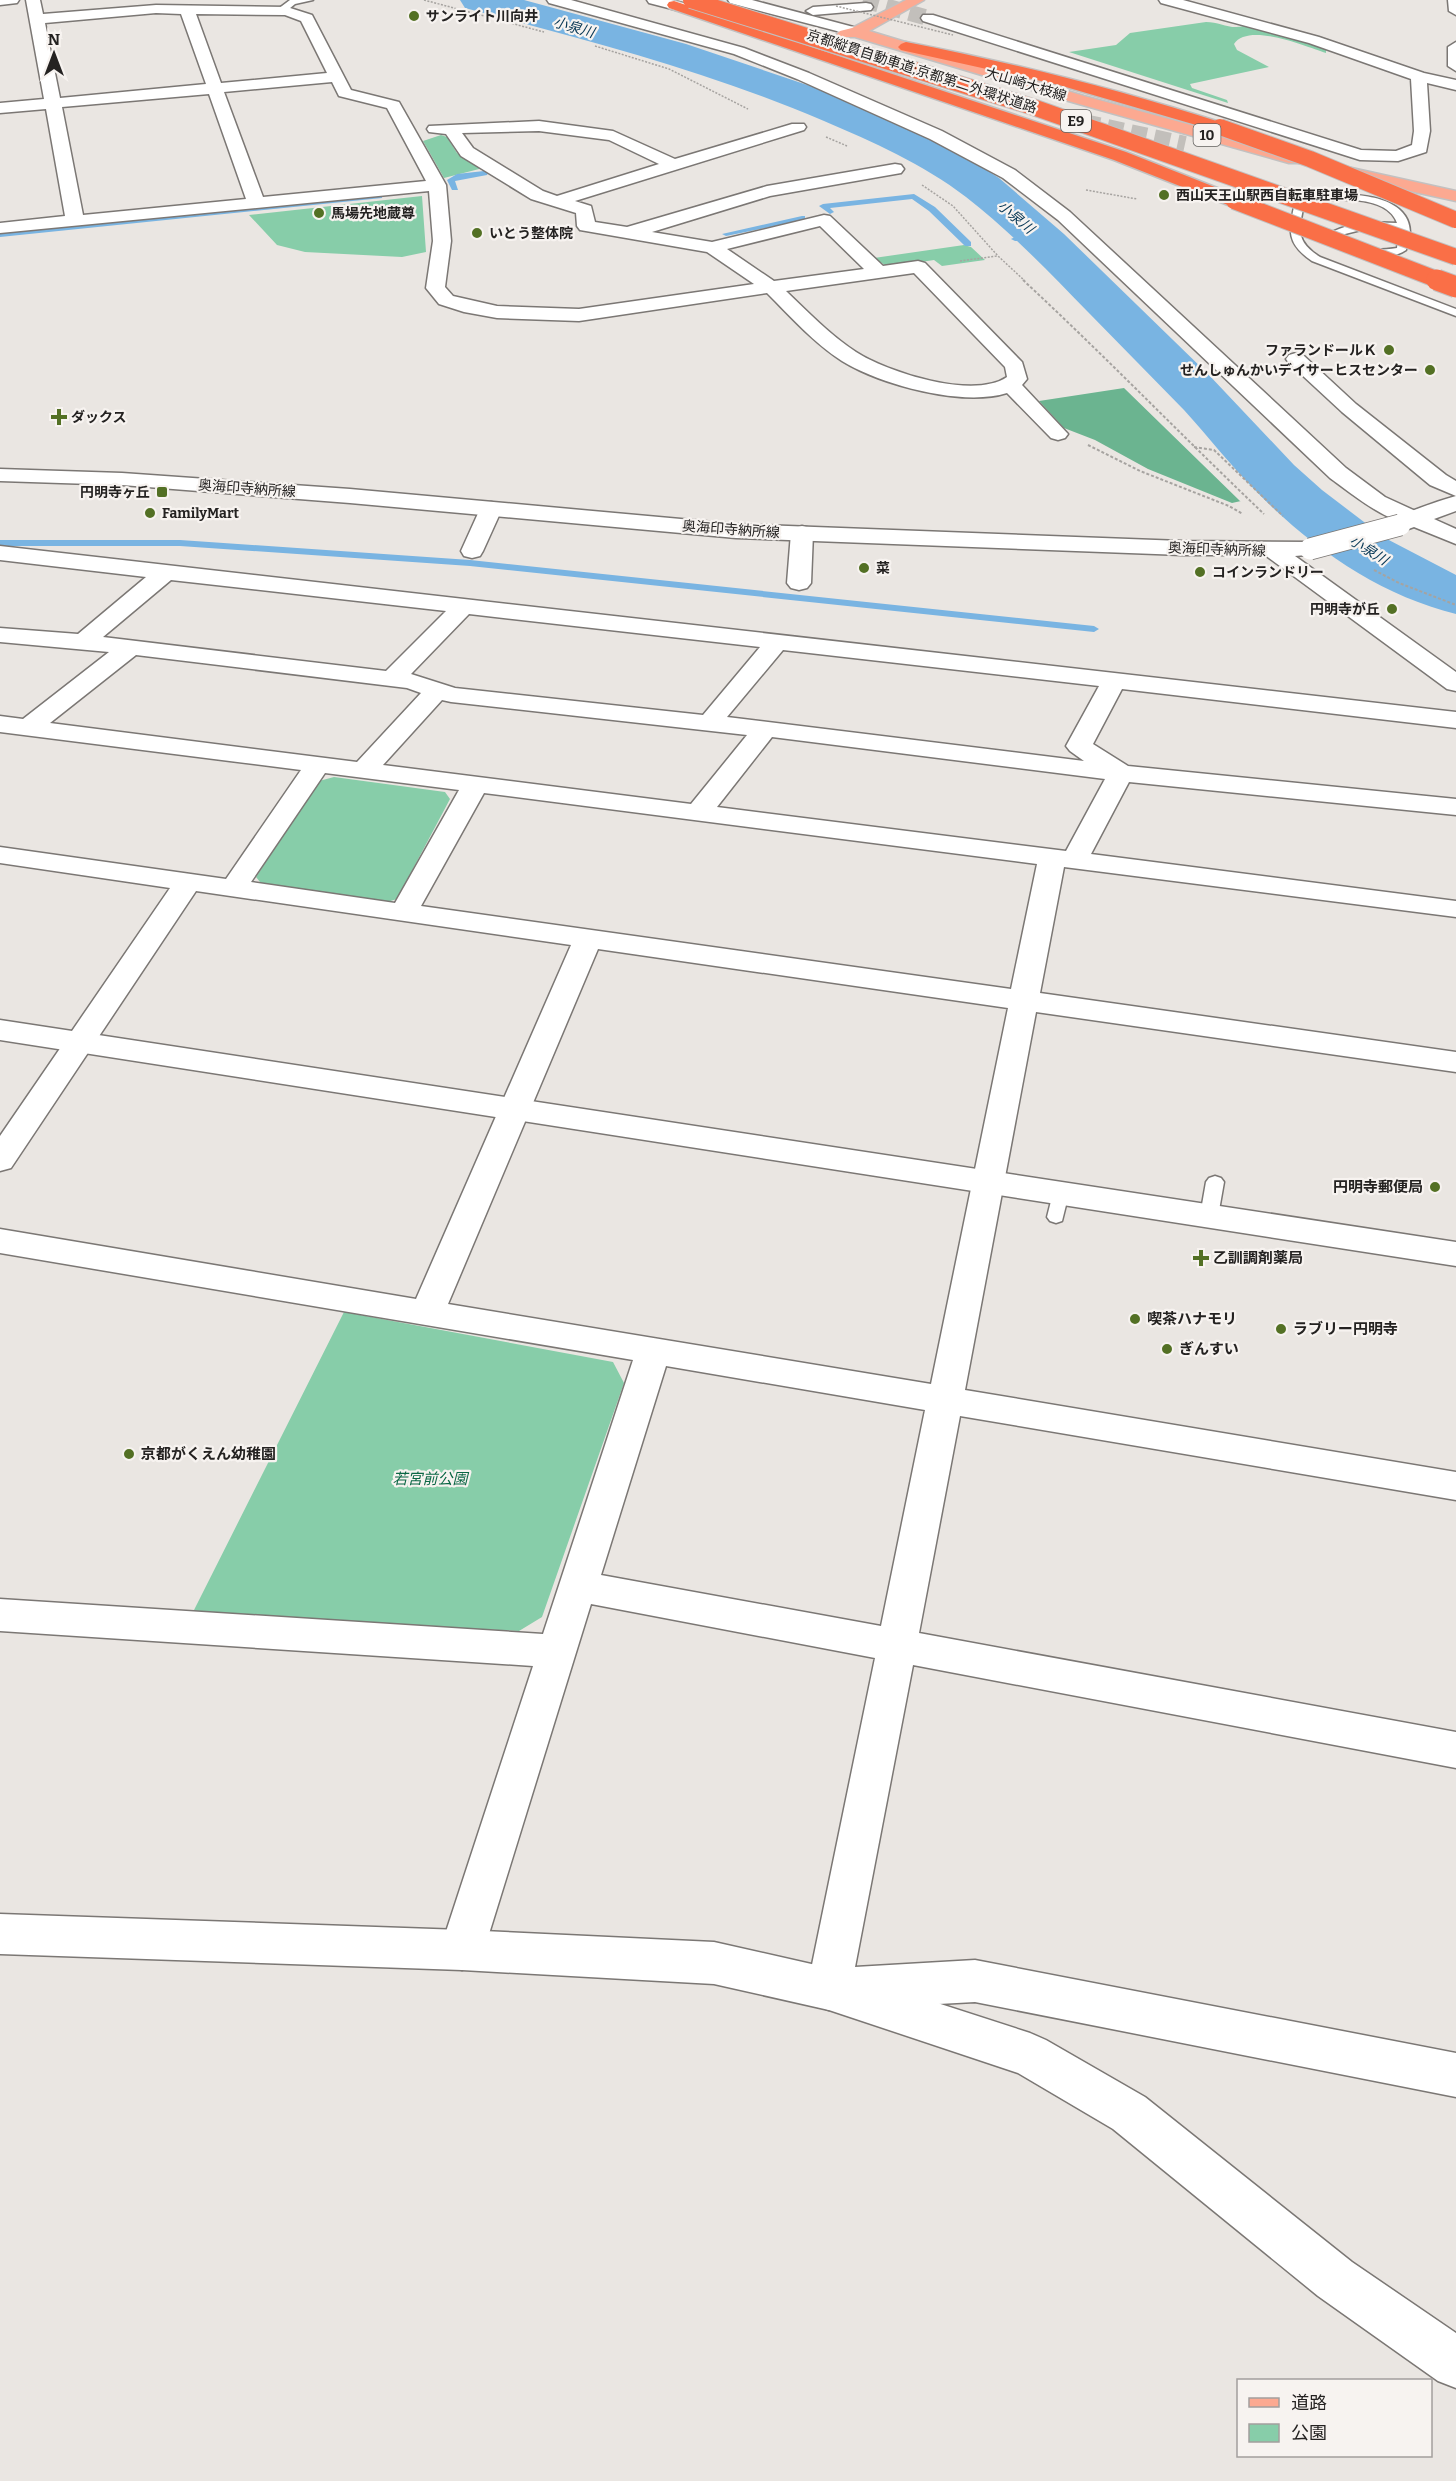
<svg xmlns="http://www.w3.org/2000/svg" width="1456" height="2481" font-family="Bitter,'Noto Sans JP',serif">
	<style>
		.green { fill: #87cda9 }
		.forest { fill: #6bb490 }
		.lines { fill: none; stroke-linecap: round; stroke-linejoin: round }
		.stream { fill: #79b4e2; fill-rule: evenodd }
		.river { fill: #79b4e2; fill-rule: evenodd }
		.street-tunnel { stroke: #c2bfbb; stroke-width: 16; stroke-dasharray: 16 8; stroke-linecap: butt }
		.primary-tunnel { stroke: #c2bfbb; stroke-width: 16; stroke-dasharray: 16 8; stroke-linecap: butt }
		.lane-casing { stroke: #7b7774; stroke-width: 3 }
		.street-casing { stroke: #7b7774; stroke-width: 3 }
		.secondary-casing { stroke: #7b7774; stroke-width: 3 }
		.primary-casing { stroke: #c2c1c1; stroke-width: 3 }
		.highway-casing { stroke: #c2c1c1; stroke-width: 3 }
		.path-far1 { stroke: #a6a3a0; stroke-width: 1.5; stroke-dasharray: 2 1.5; stroke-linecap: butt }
		.path { stroke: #a6a3a0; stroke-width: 2; stroke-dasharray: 3 2; stroke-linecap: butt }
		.lane { fill: #fff; fill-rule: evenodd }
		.street { fill: #fff; fill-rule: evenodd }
		.secondary { fill: #fff; fill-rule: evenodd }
		.primary { fill: #fca991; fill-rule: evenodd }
		.highway { fill: #fa6f47; fill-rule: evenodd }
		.secondary-bridge-casing { stroke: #7b7774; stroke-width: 23; stroke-linecap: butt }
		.highway-bridge-far1-casing { stroke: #c2c1c1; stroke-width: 18; stroke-linecap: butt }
		.highway-bridge-casing { stroke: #c2c1c1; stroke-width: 23; stroke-linecap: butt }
		.path-bridge { stroke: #a6a3a0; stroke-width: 1.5; stroke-dasharray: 2 1.5; stroke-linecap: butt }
		.secondary-bridge { stroke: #fff; stroke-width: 21 }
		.highway-bridge-far1 { stroke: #fa6f47; stroke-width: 16 }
		.highway-bridge { stroke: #fa6f47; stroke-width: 21 }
		.poi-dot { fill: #537024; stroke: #f7f3f0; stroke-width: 2 }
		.labels { text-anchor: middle; stroke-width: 4.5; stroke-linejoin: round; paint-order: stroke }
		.far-poi-label { font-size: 14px; font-weight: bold; fill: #242221; stroke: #f7f3f0; text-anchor: start }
		.far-water-label { font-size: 14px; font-style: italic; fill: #053654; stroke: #f7f3f0 }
		.far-street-label { font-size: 14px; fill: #242221; stroke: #f7f3f0 }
		.shield { fill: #f7f3f0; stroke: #63615f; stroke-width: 1.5 }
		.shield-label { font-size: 14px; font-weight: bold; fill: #242221 }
		.poi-label { font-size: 15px; font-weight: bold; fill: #242221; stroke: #f7f3f0; text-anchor: start }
		.park-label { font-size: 15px; font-style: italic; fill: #0b6745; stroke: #f7f3f0 }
	</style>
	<rect width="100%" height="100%" fill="#eae6e2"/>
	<path class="green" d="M 1206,22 C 1220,22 1230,30 1244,26 L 1326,47 L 1326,53 C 1305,46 1248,22 1234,44 L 1237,50 L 1269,67 L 1190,84 L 1192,88 L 1227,100 L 1228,103 L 1069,52 L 1116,45 L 1130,33 Z
		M 441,135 L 447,137 L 457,153 L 483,168 L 444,178 L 423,141 Z
		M 422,196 L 426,252 L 402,257 L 305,252 L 277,245 L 249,215 Z
		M 964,245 L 971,247 L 985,260 L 942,266 L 934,260 L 888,267 L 874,258 Z
		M 334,777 L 445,792 L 450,799 L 397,899 L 384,903 L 264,887 L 256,877 L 319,781 Z
		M 344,1312 L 613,1362 L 624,1383 L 542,1617 L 519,1631 L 191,1616 Z"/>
	<path class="forest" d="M 1124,388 L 1240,501 L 1241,501 L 1232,503 L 1148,469 L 1095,440 L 1064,428 L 1039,401 Z"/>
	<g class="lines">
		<path class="stream" d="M 484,171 L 488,173 L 487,175 L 455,181 L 458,190 L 452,190 L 447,180 L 457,174 Z
			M 379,194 L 382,194 L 382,198 L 0,237 L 0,233 Z
			M 914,194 L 935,207 L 971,242 L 971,246 L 965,246 L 929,211 L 912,199 L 830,208 L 834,212 L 830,214 L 819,206 L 823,204 Z
			M 802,216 L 805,216 L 805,220 L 726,236 L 722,234 Z
			M 1041,236 L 1045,238 L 1044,240 L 1015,241 L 1011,239 L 1015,237 Z
			M 0,540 L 180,540 L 470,560 L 1094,626 L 1099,629 L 1094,632 L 470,566 L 180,546 L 0,546 Z"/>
		<path class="river" d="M 460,0 L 524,0 L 686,44 L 828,92 L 907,125 L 955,150 L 999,178 L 1064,234 L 1208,374 L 1294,465 L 1322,490 L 1385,538 L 1456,575 L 1456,614 C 1379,595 1310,547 1255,490 C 1230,465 1208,436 1184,410 C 1152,377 1120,345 1088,312 C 1049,272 1010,231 966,197 C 923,164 873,142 824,121 C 709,72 587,40 465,8 Z"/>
		<path class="street-tunnel" d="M 863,0 L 928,18"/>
		<path class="primary-tunnel" d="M 1084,122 L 1185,144"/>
		<g class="lane-casing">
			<path id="lane" d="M 290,0 L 313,0 L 295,4 L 284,13 L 278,13 L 278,9 Z
				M 1333,194 C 1358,194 1409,196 1410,232 C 1410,237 1407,244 1406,250 C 1388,263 1349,254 1332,242 L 1334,231 C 1354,222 1375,222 1397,223 C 1387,193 1328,198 1304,205 C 1298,230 1296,242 1320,257 L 1456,309 L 1456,316 L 1312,261 C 1287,244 1288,231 1295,203 L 1315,196 ZM 1369,228 L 1399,229 L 1397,248 C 1376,251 1358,251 1340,239 L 1341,235 Z
				M 1215,1176 L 1221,1178 L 1224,1182 L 1218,1216 L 1215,1220 L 1209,1222 L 1203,1220 L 1200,1216 L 1206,1182 L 1209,1178 Z
				M 1060,1187 L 1066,1189 L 1069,1193 L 1062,1221 L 1056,1223 L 1050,1221 L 1047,1217 L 1054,1189 Z"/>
		</g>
		<g class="street-casing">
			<path id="street" d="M 0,0 L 19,0 L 17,3 L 0,5 Z
				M 26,0 L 40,0 L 43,14 L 156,5 L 287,7 L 312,15 L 351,90 L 399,102 L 446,185 L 451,241 L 445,287 L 453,296 L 497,306 L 579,309 L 754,284 L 707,252 L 580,230 L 577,226 L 576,213 L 531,199 L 461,156 L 446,134 L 429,132 L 427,129 L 429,126 L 539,121 L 613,131 L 675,159 L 792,124 L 804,124 L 806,127 L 804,130 L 575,201 L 591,206 L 595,222 L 627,227 L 767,186 L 895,164 L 901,165 L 904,169 L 901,173 L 770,196 L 652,232 L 712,242 L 824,215 L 830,216 L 883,266 L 918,261 L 925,263 L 1022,362 L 1027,379 L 1022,385 L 1068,434 L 1065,438 L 1058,440 L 1051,438 L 1007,393 C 963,407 881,385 842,361 C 814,343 791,317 767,293 L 579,321 L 497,318 L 464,312 L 439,304 L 426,288 L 433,241 L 429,191 L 0,233 L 0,223 L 65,216 L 46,109 L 0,113 L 0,103 L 44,99 ZM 156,13 L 181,14 L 206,84 L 60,98 L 45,23 ZM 196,14 L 285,15 L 301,21 L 327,73 L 221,83 ZM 332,82 L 339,96 L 387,108 L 426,181 L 263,197 L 224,92 ZM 209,94 L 246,199 L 83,215 L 62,107 ZM 539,131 L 609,140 L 659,164 L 557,196 L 543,191 L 473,148 L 462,133 ZM 820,226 L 864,269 L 774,281 L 727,249 ZM 914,273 L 1005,367 L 1007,377 C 973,400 887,372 856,352 C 830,335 808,312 786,291 Z
				M 547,0 L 571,0 L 744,48 L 809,73 L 942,131 L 1015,170 L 1070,212 L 1346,468 L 1385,497 L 1422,514 L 1425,519 L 1422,524 C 1395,530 1351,493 1330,478 L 1058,220 L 1003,178 L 930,139 L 797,79 L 734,54 L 549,3 Z
				M 1159,0 L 1183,0 L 1319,37 L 1424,73 L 1456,80 L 1456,90 L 1427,83 L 1430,131 L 1426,152 L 1398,161 L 1360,160 L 923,21 L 921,18 L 923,15 L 933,15 L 1361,150 L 1396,151 L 1412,145 L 1414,131 L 1411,79 L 1309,43 L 1161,3 Z
				M 1296,353 L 1303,355 L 1356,404 L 1446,475 L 1456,481 L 1456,496 L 1430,485 L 1342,412 L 1289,363 L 1286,359 L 1289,355 Z
				M 491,502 L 499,504 L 502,509 L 483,551 L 480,556 L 472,558 L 464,556 L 461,551 L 480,509 L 483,504 Z
				M 802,526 L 810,528 L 813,533 L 811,583 L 807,588 L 799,590 L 791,588 L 787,583 L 791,533 L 794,528 Z
				M 0,546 L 1456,712 L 1456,728 L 1122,689 L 1093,744 L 1128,766 L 1456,799 L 1456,815 L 1129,782 L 1091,854 L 1456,901 L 1456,917 L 1064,867 L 1040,993 L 1456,1052 L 1456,1072 L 1036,1012 L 965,1390 L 1456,1472 L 1456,1500 L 960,1416 L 919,1633 L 1456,1732 L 1456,1768 L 913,1665 L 855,1967 L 975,1960 L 1456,2053 L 1456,2097 L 975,2002 L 829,2010 L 813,2004 L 807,1989 L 875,1658 L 591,1604 L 484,1950 L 477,1964 L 462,1970 L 447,1964 L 440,1950 L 533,1666 L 0,1631 L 0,1599 L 543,1634 L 633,1360 L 0,1253 L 0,1229 L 416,1299 L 571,945 L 196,891 L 11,1168 L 0,1171 L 0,1136 L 170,888 L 0,863 L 0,847 L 226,879 L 301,770 L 0,732 L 0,716 L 23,719 L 109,652 L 0,642 L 0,628 L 78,634 L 146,577 L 0,560 ZM 171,580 L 446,611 L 386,671 L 103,637 ZM 469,614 L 760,647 L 703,715 L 455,688 L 411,674 ZM 783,650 L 1099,686 L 1066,746 L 1070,751 L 1084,761 L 727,717 ZM 136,655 L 407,688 L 421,693 L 357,762 L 50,723 ZM 442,700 L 451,702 L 747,735 L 691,804 L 383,765 ZM 772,737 L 1105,779 L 1066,851 L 717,807 ZM 325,773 L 459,790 L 395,903 L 251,882 ZM 484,793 L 1037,864 L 1011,989 L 421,906 ZM 598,949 L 1008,1008 L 931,1384 L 448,1304 ZM 666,1366 L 925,1410 L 881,1626 L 601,1575 Z"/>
		</g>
		<g class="secondary-casing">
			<path id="secondary" d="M 647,0 L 671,0 L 716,12 L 718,15 L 711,19 L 649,3 Z
				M 728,0 L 752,0 L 861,29 L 863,32 L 856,36 L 730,3 Z
				M 1448,0 L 1456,0 L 1456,15 L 1449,11 Z
				M 866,3 L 871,4 L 873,7 L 871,10 L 813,15 L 806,11 L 813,7 Z
				M 1456,42 L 1456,71 L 1448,66 L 1448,47 Z
				M 0,469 L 122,473 L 350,489 L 736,524 L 1182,541 L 1310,542 L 1318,544 L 1321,549 L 1318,554 L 1295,556 L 1456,672 L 1456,691 L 1447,689 L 1265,555 L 1182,555 L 736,538 L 350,503 L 122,485 L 0,481 Z
				M 1456,496 L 1456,511 L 1434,519 L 1456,529 L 1456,544 L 1414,527 L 1400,532 L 1392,530 L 1389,525 C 1396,514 1442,500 1456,496 Z
				M 0,1020 L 1456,1242 L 1456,1266 L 0,1040 Z
				M 0,1914 L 462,1930 L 714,1942 L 829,1968 L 1030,2033 L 1046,2040 L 1145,2097 L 1352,2262 L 1456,2333 L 1456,2388 L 1438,2381 L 1318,2296 L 1113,2129 L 1018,2073 L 829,2010 L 714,1984 L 462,1970 L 0,1954 Z"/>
		</g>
		<g class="primary-casing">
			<path id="primary" d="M 906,0 L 924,0 L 869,31 L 1084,96 L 1301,155 L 1303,159 L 1301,163 L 1289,163 L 1072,102 L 855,37 L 840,37 L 837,34 L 840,31 L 852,28 Z
				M 1338,165 L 1456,191 L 1456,201 L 1332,174 L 1329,170 L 1332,166 Z"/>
		</g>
		<g class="highway-casing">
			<path id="highway" d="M 674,1 L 1126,152 L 1240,197 L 1243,201 L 1240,205 L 1228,205 L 1114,160 L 669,8 L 667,5 L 669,2 Z
				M 906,42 C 1014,63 1121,90 1226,124 L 1228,127 L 1220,132 L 1059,85 L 901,50 L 898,47 L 901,44 Z"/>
		</g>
		<path class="path-far1" d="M 424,0 L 544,32
			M 595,46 L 669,69 L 748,109
			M 826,137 L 847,146
			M 922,185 L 953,206 L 998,256 L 1025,281
			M 1086,190 L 1137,199
			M 960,261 L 997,256"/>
		<path class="path" d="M 1023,280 C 1105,356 1183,437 1264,514
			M 1088,445 L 1140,471 L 1229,506 L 1243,514
			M 1194,447 L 1214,450 L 1283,516
			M 1374,570 L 1399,583 L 1456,605"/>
		<use href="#lane" class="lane"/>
		<use href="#street" class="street"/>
		<use href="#secondary" class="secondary"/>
		<use href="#primary" class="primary"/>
		<use href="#highway" class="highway"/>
		<g class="secondary-bridge-casing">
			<path id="secondary-bridge" d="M 1310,549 L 1400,525"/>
		</g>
		<g class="highway-bridge-far1-casing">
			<path id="highway-bridge-far1" d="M 691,0 L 1033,107 L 1456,257
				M 1220,127 L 1310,159 L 1456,220
				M 1234,201 L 1441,281"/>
		</g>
		<g class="highway-bridge-casing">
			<path id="highway-bridge" d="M 1437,280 L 1456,287"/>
		</g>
		<path class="path-bridge" d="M 836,6 L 953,35"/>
		<use href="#secondary-bridge" class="secondary-bridge"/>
		<use href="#highway-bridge-far1" class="highway-bridge-far1"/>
		<use href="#highway-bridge" class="highway-bridge"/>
	</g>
	<g class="poi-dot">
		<circle cx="414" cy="16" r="6"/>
		<circle cx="1164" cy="195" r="6"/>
		<circle cx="319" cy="213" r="6"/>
		<circle cx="477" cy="233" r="6"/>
		<circle cx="1389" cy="350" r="6"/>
		<circle cx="1430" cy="370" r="6"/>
		<path d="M56 408h6v6h6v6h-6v6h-6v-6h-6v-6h6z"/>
		<rect x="156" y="486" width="12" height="12" rx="3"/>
		<circle cx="150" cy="513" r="6"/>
		<circle cx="864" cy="568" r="6"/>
		<circle cx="1200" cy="572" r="6"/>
		<circle cx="1392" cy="609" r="6"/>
		<circle cx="1435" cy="1187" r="6"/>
		<path d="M1198 1249h6v6h6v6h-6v6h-6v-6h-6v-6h6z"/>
		<circle cx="1135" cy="1319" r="6"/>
		<circle cx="1281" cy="1329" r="6"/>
		<circle cx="1167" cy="1349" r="6"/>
		<circle cx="129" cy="1454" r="6"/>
	</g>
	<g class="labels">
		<g class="far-poi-label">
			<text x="426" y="21">サンライト川向井</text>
			<text x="1176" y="200">西山天王山駅西自転車駐車場</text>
			<text x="331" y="218">馬場先地蔵尊</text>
			<text x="489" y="238">いとう整体院</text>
			<text x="1377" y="355" text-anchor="end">ファランドールＫ</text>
			<text x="1418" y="375" text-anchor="end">せんしゅんかいデイサーヒスセンター</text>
			<text x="71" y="422">ダックス</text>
			<text x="150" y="497" text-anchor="end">円明寺ヶ丘</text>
			<text x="162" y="518">FamilyMart</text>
			<text x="876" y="573">菜</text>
			<text x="1212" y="577">コインランドリー</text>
			<text x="1380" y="614" text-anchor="end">円明寺が丘</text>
		</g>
		<g class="far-water-label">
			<text transform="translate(574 27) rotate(16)" y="5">小泉川</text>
			<text transform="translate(1016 217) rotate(40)" y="5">小泉川</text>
			<text transform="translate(1369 550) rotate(32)" y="5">小泉川</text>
		</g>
		<g class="far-street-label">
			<text transform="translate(922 71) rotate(18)" y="5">京都縦貫自動車道;京都第二外環状道路</text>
			<text transform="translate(1026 84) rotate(17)" y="5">大山崎大枝線</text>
			<text transform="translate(247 488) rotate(4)" y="5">奥海印寺納所線</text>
			<text transform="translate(731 529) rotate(4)" y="5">奥海印寺納所線</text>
			<text transform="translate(1217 549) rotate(2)" y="5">奥海印寺納所線</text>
		</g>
		<g class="shield">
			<rect x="1061" y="110" width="30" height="22" rx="4.5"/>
			<rect x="1193.5" y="124" width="27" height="22" rx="4.5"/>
		</g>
		<g class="shield-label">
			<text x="1076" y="126">E9</text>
			<text x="1207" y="140">10</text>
		</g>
		<g class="poi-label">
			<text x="1423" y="1192" text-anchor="end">円明寺郵便局</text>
			<text x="1213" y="1263">乙訓調剤薬局</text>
			<text x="1147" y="1324">喫茶ハナモリ</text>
			<text x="1293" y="1334">ラブリー円明寺</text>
			<text x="1179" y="1354">ぎんすい</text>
			<text x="141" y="1459">京都がくえん幼稚園</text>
		</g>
		<g class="park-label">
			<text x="430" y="1484">若宮前公園</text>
		</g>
	</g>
	<rect x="1237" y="2379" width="195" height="78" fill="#f7f3f0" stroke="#a39f9d" stroke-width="1.5"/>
	<rect x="1249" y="2398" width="30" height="9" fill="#fca991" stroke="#a39f9d" stroke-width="1.5"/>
	<text x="1291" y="2409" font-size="18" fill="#242221">道路</text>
	<rect x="1249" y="2424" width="30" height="18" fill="#87cda9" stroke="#a39f9d" stroke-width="1.5"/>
	<text x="1291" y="2439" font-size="18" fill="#242221">公園</text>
	<g transform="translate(54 54)" stroke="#f7f3f0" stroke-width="4.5" paint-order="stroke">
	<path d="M0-4.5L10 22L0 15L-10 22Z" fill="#242221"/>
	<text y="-9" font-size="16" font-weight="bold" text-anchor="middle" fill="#242221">N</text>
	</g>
</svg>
